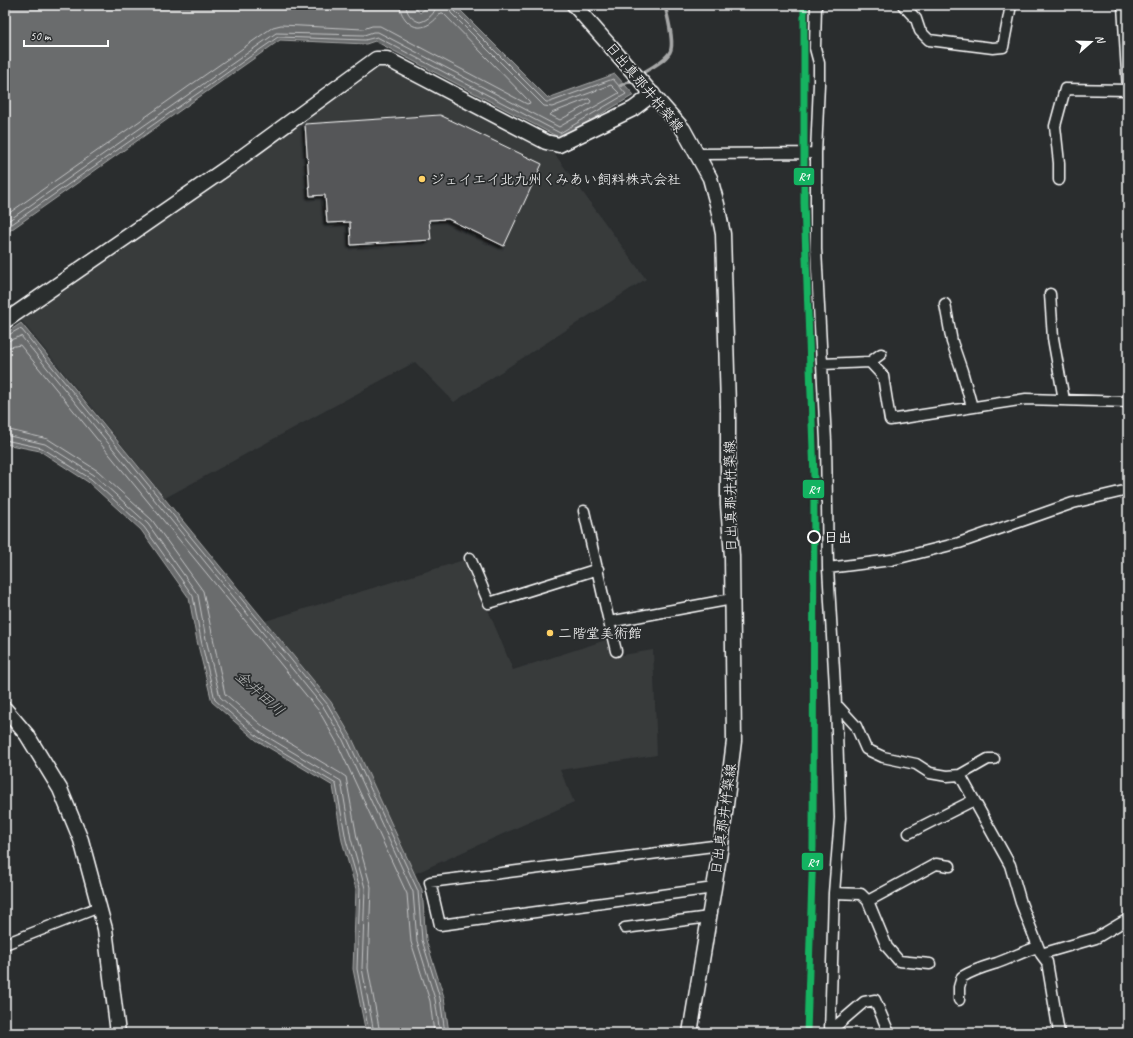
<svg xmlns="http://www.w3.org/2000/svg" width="1133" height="1038" font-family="Caveat,'Klee One',sans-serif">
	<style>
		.built { fill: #373a3b }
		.water { fill: #6a6c6d; stroke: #a6a7a7 }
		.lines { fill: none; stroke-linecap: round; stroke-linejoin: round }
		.shore { stroke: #c3c4c5; stroke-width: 1 }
		.stream { stroke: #a6a7a7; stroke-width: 3.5 }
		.building { fill: #555758; stroke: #fff; filter: url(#shadow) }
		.street-casing { stroke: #fff; stroke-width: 13 }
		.secondary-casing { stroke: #fff; stroke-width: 17 }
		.street { stroke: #2a2d2e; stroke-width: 10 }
		.secondary { stroke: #2a2d2e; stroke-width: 14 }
		.rail-1-casing { stroke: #2a2d2e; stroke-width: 10 }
		.rail-1 { stroke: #13b361; stroke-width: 7 }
		.poi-dot { fill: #ffd166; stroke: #2a2d2e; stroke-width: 1.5 }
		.stop-dot { fill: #2a2d2e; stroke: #fff; stroke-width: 2 }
		.labels { text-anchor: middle; stroke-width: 3.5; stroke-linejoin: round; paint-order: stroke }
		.street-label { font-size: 14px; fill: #fff; stroke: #2a2d2e }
		.poi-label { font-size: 14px; fill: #fff; stroke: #2a2d2e; text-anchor: start }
		.stop-label { font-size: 14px; font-weight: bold; fill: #fff; stroke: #2a2d2e; text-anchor: start }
		.water-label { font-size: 15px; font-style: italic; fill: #b4b6b6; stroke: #2a2d2e }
		.line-badge { stroke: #2a2d2e; stroke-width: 1.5 }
		.badge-label { font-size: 11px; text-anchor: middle; font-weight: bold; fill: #fff }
	</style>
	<defs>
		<filter id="shadow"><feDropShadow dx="-3" dy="3" stdDeviation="1" flood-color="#0009"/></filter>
	</defs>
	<rect width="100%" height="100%" fill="#2a2d2e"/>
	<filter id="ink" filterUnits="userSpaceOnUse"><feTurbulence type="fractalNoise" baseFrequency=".025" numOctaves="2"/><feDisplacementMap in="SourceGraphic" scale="8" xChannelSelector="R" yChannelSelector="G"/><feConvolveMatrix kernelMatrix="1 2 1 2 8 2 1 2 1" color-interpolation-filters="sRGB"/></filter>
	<g filter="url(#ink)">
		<path class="built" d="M 376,59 L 546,142 L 646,279 L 454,402 L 415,362 L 165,498 L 16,314 Z
			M 467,559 L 513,670 L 606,640 L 611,657 L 653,650 L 657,755 L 560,770 L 574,802 L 414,874 L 351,736 L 331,702 L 265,621 Z"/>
		<path class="water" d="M 5,5 L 413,5 L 420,13 L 429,5 L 455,5 L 548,98 L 615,74 L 634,95 L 560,138 L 375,41 L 366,44 L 280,40 L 5,234 Z
			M 21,323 L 331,702 L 351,736 L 422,890 L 426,940 L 444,997 L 449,1033 L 366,1033 L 353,969 L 356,889 L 342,841 L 333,786 L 256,740 L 212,702 L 197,641 L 189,598 L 141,530 L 88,482 L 40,451 L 5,444 L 5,334 Z"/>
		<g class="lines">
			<path class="shore" d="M 406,5 C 406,13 412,20 420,22 C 428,20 436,13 436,5
				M 589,99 L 591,101 L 590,103 L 560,120 L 550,115 L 552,113 Z
				M 5,216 L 273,27 L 281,25 L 363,29 L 372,26 L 380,26 L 527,104 L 530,103 L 529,101 L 443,13 L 441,13 C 432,25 418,34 406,20 C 402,15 400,11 400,5
				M 5,223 L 276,33 L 364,35 L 373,32 L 378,32 L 559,127 L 619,93 L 611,85 L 552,107 L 544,106 L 451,13 L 448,5
				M 5,229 L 278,37 L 365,40 L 377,37 L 560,133 L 626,94 L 613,79 L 550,102 L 546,102 L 454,10 L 453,5
				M 5,337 L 19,329 L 22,330 L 328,705 L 347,738 L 418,891 L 422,940 L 440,998 L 445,1033
				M 5,342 L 21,336 L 324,708 L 343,740 L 413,892 L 417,941 L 435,999 L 440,1033
				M 5,348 L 20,345 L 319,711 L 337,743 L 407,894 L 411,942 L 430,1001 L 434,1033
				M 5,429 L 48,439 L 98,471 L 152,520 L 203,591 L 225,694 L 265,728 L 340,773 L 346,777 L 357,838 L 371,887 L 368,968 L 380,1033
				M 5,435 L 45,444 L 94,475 L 148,524 L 198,595 L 206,639 L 220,697 L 261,733 L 341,781 L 351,839 L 365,888 L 362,968 L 374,1033
				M 5,440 L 42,448 L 91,479 L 144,527 L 193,596 L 201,640 L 215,700 L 258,737 L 336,784 L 346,840 L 360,888 L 357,969 L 369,1033"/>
			<path class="stream" d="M 639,75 C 649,69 664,62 670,52 C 675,43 667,16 665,5
				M 620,86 L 634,79"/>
		</g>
		<path class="building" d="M 440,115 L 542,164 L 504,246 L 448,219 L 429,220 L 431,240 L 351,245 L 350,222 L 327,223 L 325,195 L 310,196 L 305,124 Z"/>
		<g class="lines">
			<g class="street-casing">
				<path id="street" d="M 816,5 L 815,48 L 819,63 L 819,84 L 816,153 L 816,249 L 826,441 L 828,568 L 836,704 L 840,818 L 834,893 L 830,1033
					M 903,5 L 916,19 L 920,31 L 929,40 L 993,48 L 1003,47 L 1011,5
					M 697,154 L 816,153
					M 1059,180 L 1059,163 L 1055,126 L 1065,89 L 1128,90 L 1123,5 L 1128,5
					M 1050,294 L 1053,338 L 1064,400
					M 945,304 L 952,342 L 962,371 L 972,407
					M 870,362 L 881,354
					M 822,364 L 870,362 L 883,376 L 890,420 L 1026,399 L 1128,402
					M 584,511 L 609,622
					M 470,558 L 489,603 L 598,569
					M 828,568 L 891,560 L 959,543 L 1073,503 L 1128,490
					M 616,651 L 609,622 L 732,599
					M 836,704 L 856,726 L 866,749 L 883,757 L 916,764 L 930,773 L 947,776 L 960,775 L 1010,865 L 1021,903 L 1041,954 L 1047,962 L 1059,1033
					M 960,775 L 988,759 L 994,759
					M 909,833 L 974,800
					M 714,888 L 440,925 L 430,882 L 721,845
					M 834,893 L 861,894 L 868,901 L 936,864 L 950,866
					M 868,901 L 887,947 L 899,961 L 930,964
					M 625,928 L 709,917
					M 5,944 L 99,907
					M 1041,954 L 1096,938 L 1128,919
					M 959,1000 L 959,987 L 962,977 C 973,970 984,967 997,963 C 1011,958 1024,951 1038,947
					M 830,1026 L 836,1026 L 864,1002 L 875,1000 L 889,1033"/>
			</g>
			<g class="secondary-casing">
				<path id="secondary" d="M 574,5 L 683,129 L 710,178 L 717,204 L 723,234 L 728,406 L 728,505 L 732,556 L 734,741 L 721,845 L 690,1033
					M 5,321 L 228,167 L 376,59 L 387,59 L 546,142 L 559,145 L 633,109 L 653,94
					M 5,709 L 27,735 L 60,789 L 81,840 L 105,929 L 118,1033"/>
			</g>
			<use href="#street" class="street"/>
			<use href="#secondary" class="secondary"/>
			<g class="rail-1-casing">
				<path id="rail-1" d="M 804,5 L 804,203 L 814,477 L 813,847 L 807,1033"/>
			</g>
			<use href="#rail-1" class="rail-1"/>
		</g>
	</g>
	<g class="poi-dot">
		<circle cx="422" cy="179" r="4"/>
		<circle cx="550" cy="633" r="4"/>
	</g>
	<circle class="stop-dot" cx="814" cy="537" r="6"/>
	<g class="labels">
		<g class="street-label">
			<text transform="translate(645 87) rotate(50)" y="5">日出真那井杵築線</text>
			<text transform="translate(730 496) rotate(-91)" y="5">日出真那井杵築線</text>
			<text transform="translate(723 819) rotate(-82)" y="5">日出真那井杵築線</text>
		</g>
		<g class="poi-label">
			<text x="430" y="184">ジェイエイ北九州くみあい飼料株式会社</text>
			<text x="558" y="638">二階堂美術館</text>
		</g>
		<g class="stop-label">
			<text x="824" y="542">日出</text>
		</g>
		<g class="water-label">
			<text transform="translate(260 693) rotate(42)" y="5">金井田川</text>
		</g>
	</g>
	<g class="line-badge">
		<rect x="793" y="167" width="22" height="19" rx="4" fill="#13b361"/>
		<rect x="802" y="479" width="23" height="20" rx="4" fill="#13b361"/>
		<rect x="801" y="852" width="23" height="19" rx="4" fill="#13b361"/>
	</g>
	<g class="badge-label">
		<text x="804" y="180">R1</text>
		<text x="814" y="493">R1</text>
		<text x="813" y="866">R1</text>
	</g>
	<rect width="1133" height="1038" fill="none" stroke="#2a2d2e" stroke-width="20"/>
	<rect x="10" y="10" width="1113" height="1018" fill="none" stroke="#fff" stroke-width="1.5" filter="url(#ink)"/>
	<g transform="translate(1091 42) rotate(70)" stroke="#2a2d2e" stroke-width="3" paint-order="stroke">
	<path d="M0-3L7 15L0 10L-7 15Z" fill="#ffffff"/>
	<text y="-6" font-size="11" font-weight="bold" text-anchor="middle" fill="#ffffff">N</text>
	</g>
	<path d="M24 40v6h84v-6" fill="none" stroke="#ffffff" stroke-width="2"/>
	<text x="30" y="40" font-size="12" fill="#ffffff" stroke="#2a2d2e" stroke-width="3" paint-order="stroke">50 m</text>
</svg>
